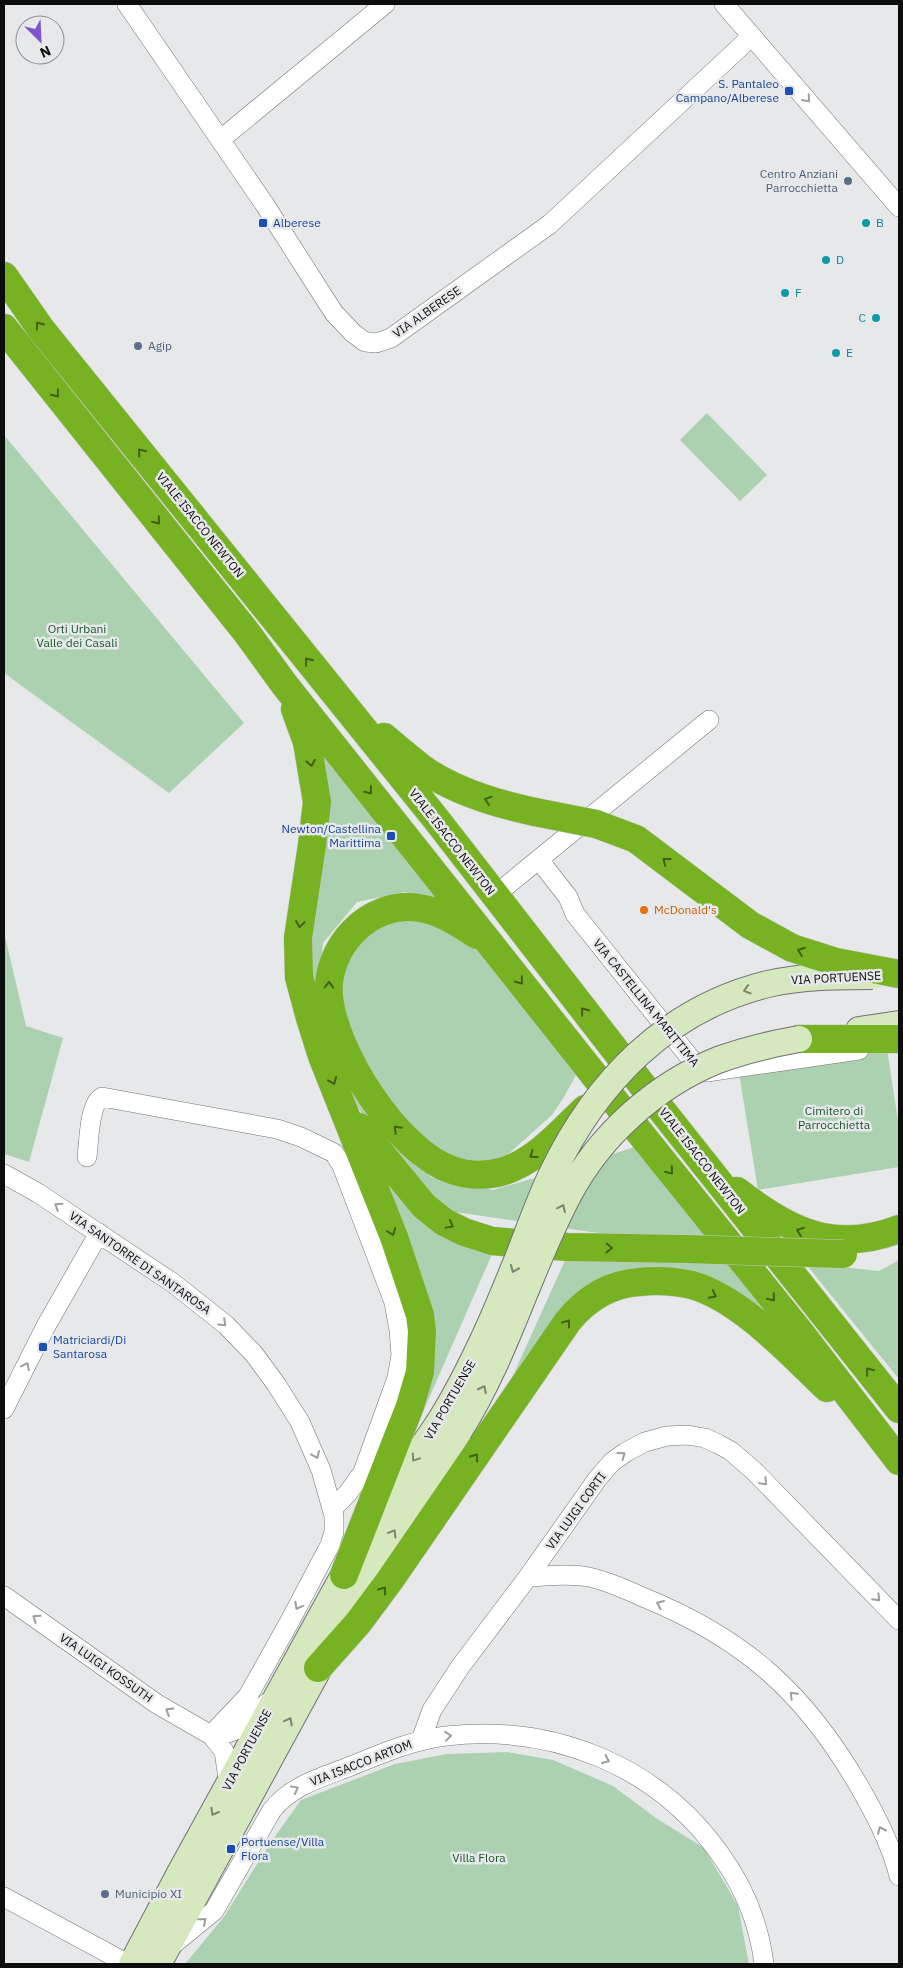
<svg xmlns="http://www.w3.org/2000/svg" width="903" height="1968" font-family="'IBM Plex Sans',sans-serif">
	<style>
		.green { fill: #acd1b0 }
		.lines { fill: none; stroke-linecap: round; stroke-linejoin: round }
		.street-casing { stroke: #707174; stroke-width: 20 }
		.secondary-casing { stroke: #707174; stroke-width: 28 }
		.highway-casing { stroke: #c5c5c5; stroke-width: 29 }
		.street { stroke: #fff; stroke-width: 19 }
		.secondary { stroke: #d6e8bd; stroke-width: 26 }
		.highway { stroke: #77b222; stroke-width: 28 }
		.secondary-bridge-casing { stroke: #707174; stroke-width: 28; stroke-linecap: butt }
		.highway-bridge-casing { stroke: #c5c5c5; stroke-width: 29; stroke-linecap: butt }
		.secondary-bridge { stroke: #d6e8bd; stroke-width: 26 }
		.highway-bridge { stroke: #77b222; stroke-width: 28 }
		.oneway { stroke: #9e9e9f }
		.oneway2 { stroke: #426018 }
		.oneway3 { stroke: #7c856e }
		.transit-dot { fill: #1a4fb4; stroke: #e6e8ea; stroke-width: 2 }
		.service-dot { fill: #5c6f8a; stroke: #e6e8ea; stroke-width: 2 }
		.culture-dot { fill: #0f9aa8; stroke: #e6e8ea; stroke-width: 2 }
		.food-dot { fill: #e8710a; stroke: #e6e8ea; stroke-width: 2 }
		.labels { text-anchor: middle; stroke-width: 5; stroke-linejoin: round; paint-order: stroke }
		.transit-label { font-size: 12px; fill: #164399; stroke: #e6e8ea; text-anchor: start }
		.service-label { font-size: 12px; fill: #4e5e75; stroke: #e6e8ea; text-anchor: start }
		.culture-label { font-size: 12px; fill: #0d838f; stroke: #e6e8ea; text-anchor: start }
		.street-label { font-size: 12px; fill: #0d0d0e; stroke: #e6e8ea }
		.park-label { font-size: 12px; fill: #1b5629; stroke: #e6e8ea }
		.food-label { font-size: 12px; fill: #c56008; stroke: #e6e8ea; text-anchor: start }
	</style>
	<rect width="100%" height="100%" fill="#e6e8ea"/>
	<path class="green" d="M 707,413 L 767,475 L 740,501 L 680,440 Z
		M 4,435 L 244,723 L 169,793 L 4,673 Z
		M 317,739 L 437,900 L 405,892 L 357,902 L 323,943 L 317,995 L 383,1127 L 431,1177 L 493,1190 L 589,1162 L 634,1147 L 708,1235 L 605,1234 L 448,1211 L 376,1137 L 343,1082 L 303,956 Z
		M 413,914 L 451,930 L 498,967 L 577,1073 L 564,1097 L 552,1115 L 505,1157 L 469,1165 L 440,1153 L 396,1116 L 357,1058 L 342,1001 L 343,952 L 371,921 Z
		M 4,932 L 26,1026 L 63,1038 L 29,1162 L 4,1154 Z
		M 887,1049 L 899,1127 L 899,1167 L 758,1190 L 739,1073 Z
		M 371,1158 L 493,1252 L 419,1421 L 424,1386 Z
		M 567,1256 L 731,1265 L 800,1344 L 745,1297 L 580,1291 L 511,1380 Z
		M 899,1260 L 899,1379 L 805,1263 L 879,1271 Z
		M 507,1752 L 553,1760 L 613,1786 L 656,1818 L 704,1848 L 738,1906 L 749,1964 L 185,1964 L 223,1918 L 271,1842 L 301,1800 L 395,1764 L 447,1754 Z"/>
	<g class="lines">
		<g class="street-casing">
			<path id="street" d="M 127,4 L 265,205 L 334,313 L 353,333 L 365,342 L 376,343 L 391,338 L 550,224 L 752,36
				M 724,4 L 899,207
				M 220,140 L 385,4
				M 539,860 L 568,897 L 575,914 L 699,1069 L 707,1072 L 859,1050
				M 494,896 L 709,720
				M 87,1157 C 89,1142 89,1104 102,1097 L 277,1129 L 301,1137 L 334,1153 L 342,1166 L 394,1302 L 399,1330 L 401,1355 L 397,1378 L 363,1472 L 348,1493 L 333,1508
				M 4,1174 L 38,1193 L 173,1283 L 226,1325 L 254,1354 L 276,1384 L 300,1422 L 321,1470 L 334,1516 L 334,1532 L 330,1545 L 291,1619 L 248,1696 L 211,1735 L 157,1704 L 4,1596
				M 4,1409 L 46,1326 L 99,1233
				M 528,1577 C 548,1576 569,1573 589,1577 C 608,1581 627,1590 645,1598 C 745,1639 805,1693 859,1786 C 875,1814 891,1844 899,1876
				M 421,1740 L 432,1710 L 460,1667 L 528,1577 L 598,1478 L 612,1462 L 626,1452 L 645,1442 L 667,1436 L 687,1435 L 705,1438 L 718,1444 L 731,1451 L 754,1471 L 899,1620
				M 229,1785 L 224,1751 L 211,1735 C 238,1736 249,1720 267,1703
				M 4,1897 L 128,1964
				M 170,1947 L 214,1911 L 272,1810 C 294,1783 325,1777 356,1764 C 385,1752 414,1740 446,1736 C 553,1724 657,1765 720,1854 C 744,1887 759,1923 764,1964"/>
		</g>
		<g class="secondary-casing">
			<path id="secondary" d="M 859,1030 L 899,1024
				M 132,1964 L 180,1873 L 344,1575 L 391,1494 L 442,1418
				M 158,1964 L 389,1539 L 459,1431"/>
		</g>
		<g class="highway-casing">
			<path id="highway" d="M 4,276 L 41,329 L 436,819 L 664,1113 L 899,1409
				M 4,328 L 247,633 L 284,684 L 640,1133 L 799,1331 L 899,1461
				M 295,709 L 307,742 L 317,802 L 312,845 L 298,938 L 299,977 L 310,1018 L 322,1056 L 394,1237 L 420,1315 L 422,1331 L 420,1372 L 410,1406 L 344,1575
				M 384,737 C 397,748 410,759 423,769 C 456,792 497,804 535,812
				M 477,935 C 459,924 441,911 419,908 C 369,900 325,948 329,996 C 334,1052 397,1151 452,1170 C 469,1176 487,1176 504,1171 C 536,1161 561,1132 585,1109
				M 799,1039 L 899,1039
				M 359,1127 L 424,1206 L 444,1222 L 464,1232 L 492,1241 L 504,1242 L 567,1247 L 685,1249
				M 737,1191 C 788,1231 834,1254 899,1229
				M 318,1668 L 358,1623 L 390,1580 L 568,1321 C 586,1299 610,1284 639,1282 C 656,1280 674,1281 692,1285 C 741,1299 790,1353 827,1388"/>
		</g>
		<use href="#street" class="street"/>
		<use href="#secondary" class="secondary"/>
		<use href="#highway" class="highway"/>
		<g class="secondary-bridge-casing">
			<path id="secondary-bridge" d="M 442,1418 C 473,1367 496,1313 518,1258 C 529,1230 539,1201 552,1174 C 596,1082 666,1009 768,984 C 803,976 838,976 873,976
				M 459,1431 C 506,1357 528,1271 569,1194 C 600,1135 656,1085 718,1060 C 745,1050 771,1044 799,1039"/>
		</g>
		<g class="highway-bridge-casing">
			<path id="highway-bridge" d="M 535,812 L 596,824 L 636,839 L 750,925 L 792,948 L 836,962 L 899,974
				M 685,1249 L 843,1254"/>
		</g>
		<use href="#secondary-bridge" class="secondary-bridge"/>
		<use href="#highway-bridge" class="highway-bridge"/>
	</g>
	<defs><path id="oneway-chevron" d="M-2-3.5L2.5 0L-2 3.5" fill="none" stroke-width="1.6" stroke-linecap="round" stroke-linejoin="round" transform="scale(1.25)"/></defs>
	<g class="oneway">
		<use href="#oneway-chevron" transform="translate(807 99) rotate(49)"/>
		<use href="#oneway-chevron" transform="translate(58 1206) rotate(-147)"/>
		<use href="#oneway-chevron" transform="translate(223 1323) rotate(43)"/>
		<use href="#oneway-chevron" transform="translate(26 1366) rotate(-64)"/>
		<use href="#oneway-chevron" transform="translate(316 1455) rotate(67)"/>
		<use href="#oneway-chevron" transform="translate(622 1455) rotate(-36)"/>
		<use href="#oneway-chevron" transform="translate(764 1482) rotate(46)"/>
		<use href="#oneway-chevron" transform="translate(877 1598) rotate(46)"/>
		<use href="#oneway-chevron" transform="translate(660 1604) rotate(-157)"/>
		<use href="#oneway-chevron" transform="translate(298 1606) rotate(118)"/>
		<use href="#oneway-chevron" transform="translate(36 1618) rotate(-145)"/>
		<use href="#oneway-chevron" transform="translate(793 1695) rotate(-134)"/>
		<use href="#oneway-chevron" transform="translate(169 1711) rotate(-148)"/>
		<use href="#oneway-chevron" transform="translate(448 1736) rotate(-6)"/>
		<use href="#oneway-chevron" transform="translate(606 1760) rotate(25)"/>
		<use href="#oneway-chevron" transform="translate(295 1789) rotate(-29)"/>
		<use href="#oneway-chevron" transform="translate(881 1830) rotate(-114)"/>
		<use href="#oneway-chevron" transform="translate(203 1921) rotate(-41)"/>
	</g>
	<g class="oneway2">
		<use href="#oneway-chevron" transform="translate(39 325) rotate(-126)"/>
		<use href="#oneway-chevron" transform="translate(56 394) rotate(52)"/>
		<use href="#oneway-chevron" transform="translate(141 452) rotate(-129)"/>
		<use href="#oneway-chevron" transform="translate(157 521) rotate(51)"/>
		<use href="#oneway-chevron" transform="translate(308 661) rotate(-128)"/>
		<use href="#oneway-chevron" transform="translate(311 763) rotate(80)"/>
		<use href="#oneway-chevron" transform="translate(369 791) rotate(51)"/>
		<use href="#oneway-chevron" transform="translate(488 800) rotate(-161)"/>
		<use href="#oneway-chevron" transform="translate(666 861) rotate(-142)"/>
		<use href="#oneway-chevron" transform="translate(300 924) rotate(98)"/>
		<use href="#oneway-chevron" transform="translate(801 951) rotate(-160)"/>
		<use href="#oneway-chevron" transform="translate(520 981) rotate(52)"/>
		<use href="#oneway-chevron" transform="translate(329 985) rotate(-88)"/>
		<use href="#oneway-chevron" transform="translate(584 1011) rotate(-128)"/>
		<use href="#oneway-chevron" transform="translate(333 1081) rotate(67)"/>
		<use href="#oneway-chevron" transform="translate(397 1129) rotate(-134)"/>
		<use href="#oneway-chevron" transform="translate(533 1155) rotate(144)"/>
		<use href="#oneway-chevron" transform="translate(670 1171) rotate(51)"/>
		<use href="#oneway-chevron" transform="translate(450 1225) rotate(29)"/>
		<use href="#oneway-chevron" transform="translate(800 1231) rotate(-160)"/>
		<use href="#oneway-chevron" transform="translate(392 1232) rotate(69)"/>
		<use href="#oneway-chevron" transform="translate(609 1248) rotate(1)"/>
		<use href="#oneway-chevron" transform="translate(713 1295) rotate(27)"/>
		<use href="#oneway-chevron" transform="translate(772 1298) rotate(51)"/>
		<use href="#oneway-chevron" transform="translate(567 1323) rotate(-54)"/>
		<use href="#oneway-chevron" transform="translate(869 1371) rotate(-128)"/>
		<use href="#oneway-chevron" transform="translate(475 1457) rotate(-55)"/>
		<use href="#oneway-chevron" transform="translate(383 1590) rotate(-54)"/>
	</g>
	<g class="oneway3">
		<use href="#oneway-chevron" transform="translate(747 990) rotate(163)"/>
		<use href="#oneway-chevron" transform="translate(562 1208) rotate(-64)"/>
		<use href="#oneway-chevron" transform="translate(514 1269) rotate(113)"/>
		<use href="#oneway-chevron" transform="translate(483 1389) rotate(-63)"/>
		<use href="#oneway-chevron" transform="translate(415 1458) rotate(124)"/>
		<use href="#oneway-chevron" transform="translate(393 1533) rotate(-59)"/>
		<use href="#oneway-chevron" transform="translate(289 1721) rotate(-62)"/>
		<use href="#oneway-chevron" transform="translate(214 1812) rotate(119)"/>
	</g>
	<g class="transit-dot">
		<rect x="784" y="86" width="10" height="10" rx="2.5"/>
		<rect x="258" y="218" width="10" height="10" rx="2.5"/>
		<rect x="386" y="831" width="10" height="10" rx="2.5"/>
		<rect x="38" y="1342" width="10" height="10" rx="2.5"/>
		<rect x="226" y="1844" width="10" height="10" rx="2.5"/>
	</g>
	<g class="service-dot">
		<circle cx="848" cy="181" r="5"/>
		<circle cx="138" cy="346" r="5"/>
		<circle cx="105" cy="1894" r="5"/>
	</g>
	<g class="culture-dot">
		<circle cx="866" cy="223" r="5"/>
		<circle cx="826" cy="260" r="5"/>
		<circle cx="785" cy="293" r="5"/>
		<circle cx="876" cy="318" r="5"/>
		<circle cx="836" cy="353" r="5"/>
	</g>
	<circle class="food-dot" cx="644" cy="910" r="5"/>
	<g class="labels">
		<g class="transit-label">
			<text x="779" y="88" text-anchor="end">S. Pantaleo<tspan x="779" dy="14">Campano/Alberese</tspan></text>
			<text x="273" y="227">Alberese</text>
			<text x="381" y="833" text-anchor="end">Newton/Castellina<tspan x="381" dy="14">Marittima</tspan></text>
			<text x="53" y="1344">Matriciardi/Di<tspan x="53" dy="14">Santarosa</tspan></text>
			<text x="241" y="1846">Portuense/Villa<tspan x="241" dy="14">Flora</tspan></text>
		</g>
		<g class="service-label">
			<text x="838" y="178" text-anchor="end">Centro Anziani<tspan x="838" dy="14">Parrocchietta</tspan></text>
			<text x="148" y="350">Agip</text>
			<text x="115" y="1898">Municipio XI</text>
		</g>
		<g class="culture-label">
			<text x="876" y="227">B</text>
			<text x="836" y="264">D</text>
			<text x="795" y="297">F</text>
			<text x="866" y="322" text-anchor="end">C</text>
			<text x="846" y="357">E</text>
		</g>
		<g class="street-label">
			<text transform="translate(427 312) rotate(-35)" y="4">VIA ALBERESE</text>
			<text transform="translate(200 525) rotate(51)" y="4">VIALE ISACCO NEWTON</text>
			<text transform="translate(452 842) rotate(52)" y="4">VIALE ISACCO NEWTON</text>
			<text transform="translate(836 978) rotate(-3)" y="4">VIA PORTUENSE</text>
			<text transform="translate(646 1003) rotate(51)" y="4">VIA CASTELLINA MARITTIMA</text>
			<text transform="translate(702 1161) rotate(52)" y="4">VIALE ISACCO NEWTON</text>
			<text transform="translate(140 1263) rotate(35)" y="4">VIA SANTORRE DI SANTAROSA</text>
			<text transform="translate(450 1400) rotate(-60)" y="4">VIA PORTUENSE</text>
			<text transform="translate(576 1511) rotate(-54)" y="4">VIA LUIGI CORTI</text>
			<text transform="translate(106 1668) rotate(35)" y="4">VIA LUIGI KOSSUTH</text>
			<text transform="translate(247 1750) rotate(-62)" y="4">VIA PORTUENSE</text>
			<text transform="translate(361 1763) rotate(-21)" y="4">VIA ISACCO ARTOM</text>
		</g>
		<g class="park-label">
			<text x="77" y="633">Orti Urbani<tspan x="77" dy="14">Valle dei Casali</tspan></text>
			<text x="834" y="1115">Cimitero di<tspan x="834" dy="14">Parrocchietta</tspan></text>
			<text x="479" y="1862">Villa Flora</text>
		</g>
		<g class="food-label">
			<text x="654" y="914">McDonald's</text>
		</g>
	</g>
	<rect width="903" height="1968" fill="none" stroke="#0d0d0e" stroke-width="10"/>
	<g transform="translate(40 40) rotate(156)"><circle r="24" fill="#e6e8ea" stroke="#8f9092"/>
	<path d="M0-4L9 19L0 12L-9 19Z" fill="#7e54cd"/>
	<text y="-8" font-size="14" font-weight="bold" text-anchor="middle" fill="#0d0d0e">N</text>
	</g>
</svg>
